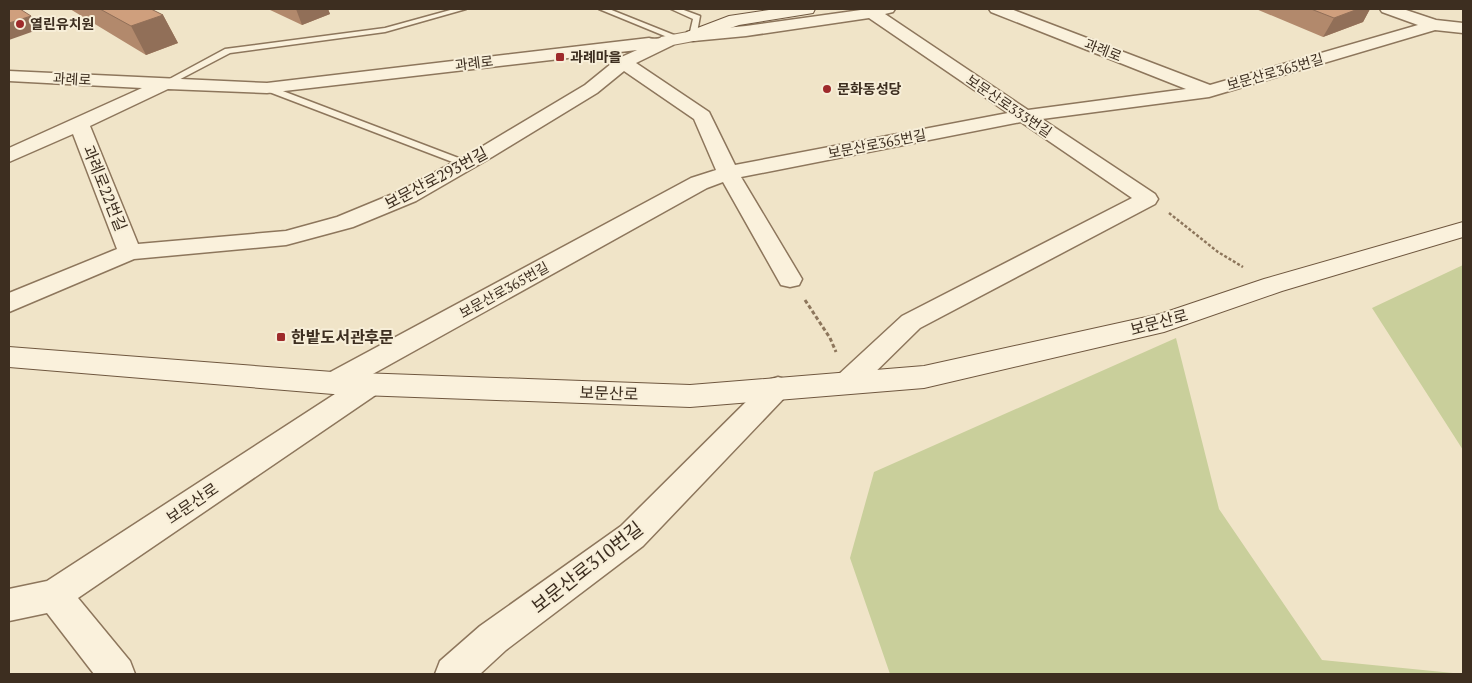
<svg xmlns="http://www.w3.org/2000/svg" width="1472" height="683" font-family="'PT Serif','Noto Sans KR',serif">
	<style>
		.green { fill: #c9cf9b }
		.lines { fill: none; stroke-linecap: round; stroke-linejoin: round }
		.service-casing { stroke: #8d765c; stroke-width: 3 }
		.minor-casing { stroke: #8d765c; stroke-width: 3 }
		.tertiary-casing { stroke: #8d765c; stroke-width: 2 }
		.secondary-casing { stroke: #6f573f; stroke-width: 2 }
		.path-far1 { stroke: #8d765c; stroke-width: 2.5; stroke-dasharray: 3 2; stroke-linecap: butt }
		.path { stroke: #8d765c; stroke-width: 3; stroke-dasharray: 4 2.5; stroke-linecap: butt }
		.service { fill: #faf1dc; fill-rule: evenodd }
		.minor { fill: #faf1dc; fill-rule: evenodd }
		.tertiary { fill: #faf1dc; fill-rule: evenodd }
		.secondary { fill: #faf1dc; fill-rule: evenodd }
		.wall { fill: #b2896c }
		.shaded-wall { fill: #916f58 }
		.building { fill: #cf9f7d; stroke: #916f58 }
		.poi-dot { fill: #9e2a2b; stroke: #f7eed8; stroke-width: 2 }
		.labels { text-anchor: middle; stroke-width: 4; stroke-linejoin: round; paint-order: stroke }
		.far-poi-label { font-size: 14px; font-weight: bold; fill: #3d2e20; stroke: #f7eed8; text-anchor: start }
		.far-street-label { font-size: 14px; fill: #3d2e20; stroke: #f7eed8 }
		.street-label { font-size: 16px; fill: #3d2e20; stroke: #f7eed8 }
		.poi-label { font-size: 16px; font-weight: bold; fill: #3d2e20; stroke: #f7eed8; text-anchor: start }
		.near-street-label { font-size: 19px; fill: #3d2e20; stroke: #f7eed8 }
	</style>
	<rect width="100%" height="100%" fill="#f0e4c8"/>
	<path class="green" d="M 1463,265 L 1463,450 L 1372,308 Z
		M 1176,338 L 1219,509 L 1322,660 L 1463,674 L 890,674 L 850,558 L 874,472 Z"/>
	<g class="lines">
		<g class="service-casing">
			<path id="service" d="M 454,9 L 466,9 L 385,32 L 230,53 L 169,85 L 162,83 L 225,49 L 385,28 Z
				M 599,9 L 609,9 L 684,39 L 677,41 Z
				M 671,9 L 681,9 L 700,16 L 696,38 L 689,36 L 693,19 Z
				M 267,85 L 469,162 L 471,164 L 466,167 L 463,166 L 264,90 L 264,86 Z"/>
		</g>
		<g class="minor-casing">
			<path id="minor" d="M 868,9 L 895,9 L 893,12 L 885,14 L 1028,110 L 1186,89 L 991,12 L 989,9 L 1011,9 L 1210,85 L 1418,25 L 1382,12 L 1380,9 L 1403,9 L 1436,20 L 1463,23 L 1463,33 L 1435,30 L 1209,97 L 1042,119 L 1155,194 L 1158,199 L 1155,204 L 920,328 L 858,389 L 848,392 L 838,389 L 834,382 L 838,375 L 902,316 L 1132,198 L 1021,122 L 741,177 L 802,279 L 799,285 L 790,287 L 781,285 L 723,182 L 707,188 L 371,375 L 380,378 L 384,385 L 380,392 L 78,598 L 130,661 L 135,674 L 94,674 L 47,613 L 9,621 L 9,589 L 47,581 L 338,392 L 333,393 L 323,390 L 319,383 L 323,376 L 691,178 L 716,170 L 694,119 L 624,71 L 597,93 L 492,157 L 416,201 L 353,227 L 286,245 L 134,259 L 9,312 L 9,293 L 117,249 L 73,134 L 9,162 L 9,148 L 142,88 L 9,81 L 9,71 L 267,83 L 649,38 C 660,41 662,35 673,37 L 675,41 L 673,45 L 636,63 L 709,112 L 735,165 L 1008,113 L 869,18 L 746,36 L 693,41 L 687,40 L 685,36 L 687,32 L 693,31 L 746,26 ZM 637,50 L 617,59 L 585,85 L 478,149 L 400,191 L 337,217 L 286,231 L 138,244 L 90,126 L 168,89 L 267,93 Z
				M 778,377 L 788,380 L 792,387 L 788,394 L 643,546 L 506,650 L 480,674 L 435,674 L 440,661 L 480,626 L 621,526 L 768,380 Z"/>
		</g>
		<g class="tertiary-casing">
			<path id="tertiary" d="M 693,31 L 699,32 L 702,36 L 699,40 L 667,46 L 661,45 L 658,41 L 661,37 Z"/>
		</g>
		<g class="secondary-casing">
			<path id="secondary" d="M 776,9 L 815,9 L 813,13 L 807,14 L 739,25 L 693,41 L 687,40 L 684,36 L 687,32 L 729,16 Z
				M 1463,222 L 1463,237 L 1282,291 L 1164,332 L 924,388 L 690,407 L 333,394 L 9,367 L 9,347 L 333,372 L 690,385 L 924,366 L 1160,314 L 1264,279 Z"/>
		</g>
		<path class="path-far1" d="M 1169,213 L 1218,252 L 1243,267"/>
		<path class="path" d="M 805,300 L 830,338 L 836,352"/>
		<use href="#service" class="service"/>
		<use href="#minor" class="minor"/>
		<use href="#tertiary" class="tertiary"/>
		<use href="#secondary" class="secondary"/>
	</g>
	<path class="wall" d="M 70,9 L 151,9 L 163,15 L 178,43 L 146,55 Z
		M 268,9 L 328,9 L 330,14 L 302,25 Z
		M 1256,9 L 1370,9 L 1363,22 L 1323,37 Z"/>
	<path class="shaded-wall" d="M 296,9 L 328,9 L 330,14 L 302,25 Z
		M 1358,9 L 1370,9 L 1363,22 L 1323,37 L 1334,18 Z
		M 163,15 L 178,43 L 146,55 L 131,26 Z
		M 31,16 L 40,29 L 9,40 L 9,23 Z"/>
	<path class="building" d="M 9,9 L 20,9 L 31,16 L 9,23 Z
		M 100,9 L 151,9 L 163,15 L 131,26 Z
		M 1311,9 L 1358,9 L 1334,18 Z"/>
	<g class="poi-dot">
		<circle cx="20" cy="24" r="5"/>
		<rect x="555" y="52" width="10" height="10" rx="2.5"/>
		<circle cx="827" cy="89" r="5"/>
		<rect x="276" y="332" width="10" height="10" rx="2.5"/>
	</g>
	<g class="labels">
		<g class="far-poi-label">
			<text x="30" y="29">열린유치원</text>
			<text x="570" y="62">과례마을</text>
			<text x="837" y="94">문화동성당</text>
		</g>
		<g class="far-street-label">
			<text transform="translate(1103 50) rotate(21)" y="5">과례로</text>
			<text transform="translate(474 63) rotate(-7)" y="5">과례로</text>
			<text transform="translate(1275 72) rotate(-16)" y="5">보문산로365번길</text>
			<text transform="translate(72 79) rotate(3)" y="5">과례로</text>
			<text transform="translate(1009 106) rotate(34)" y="5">보문산로333번길</text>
			<text transform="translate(877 144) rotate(-11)" y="5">보문산로365번길</text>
			<text transform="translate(504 290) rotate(-29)" y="5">보문산로365번길</text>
		</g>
		<g class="street-label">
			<text transform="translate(436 178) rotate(-28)" y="6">보문산로293번길</text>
			<text transform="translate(105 188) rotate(68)" y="6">과례로22번길</text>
			<text transform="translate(1159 322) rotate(-15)" y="6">보문산로</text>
			<text transform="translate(609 393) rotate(2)" y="6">보문산로</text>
			<text transform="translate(192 503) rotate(-34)" y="6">보문산로</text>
		</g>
		<g class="poi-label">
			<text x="291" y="343">한밭도서관후문</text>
		</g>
		<g class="near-street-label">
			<text transform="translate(587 567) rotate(-38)" y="7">보문산로310번길</text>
		</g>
	</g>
	<rect width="1472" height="683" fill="none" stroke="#3d2e20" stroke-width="20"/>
</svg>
